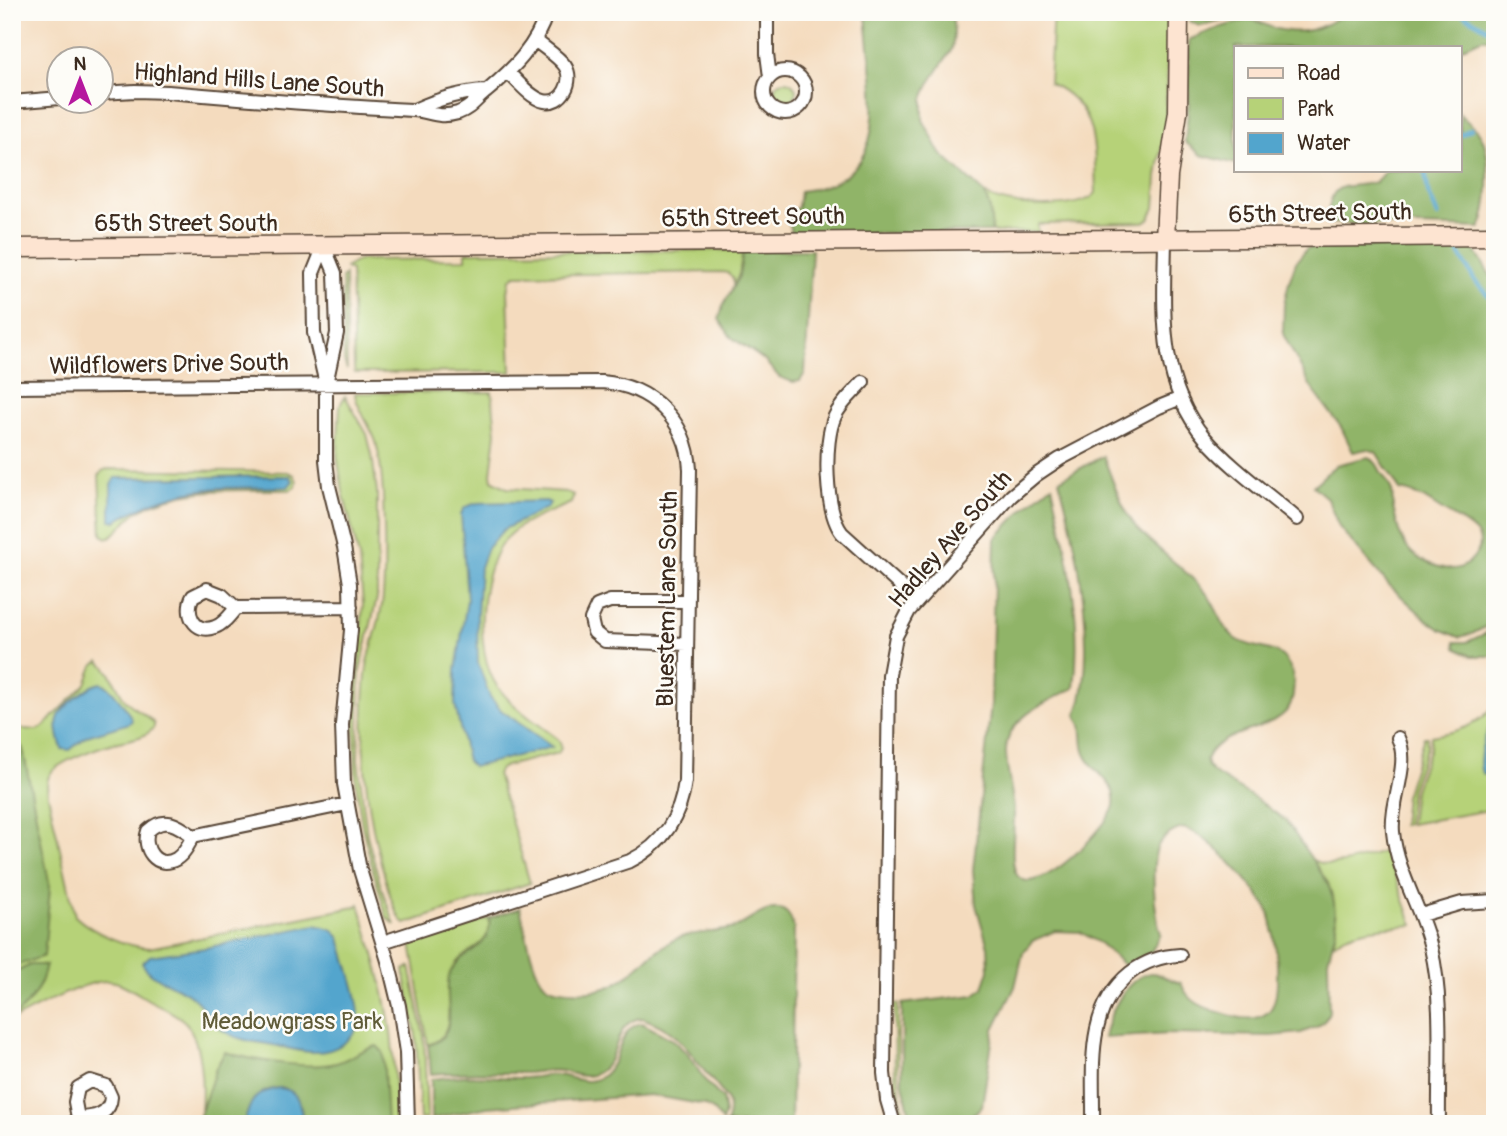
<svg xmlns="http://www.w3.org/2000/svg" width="1507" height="1136" font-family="Pangolin,sans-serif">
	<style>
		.green { fill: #b6d278; stroke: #787e4b; stroke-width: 2; fill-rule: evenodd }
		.forest { fill: #90b468; stroke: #666f43; stroke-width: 2 }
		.water { fill: #52a5cd; stroke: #466876; stroke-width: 2 }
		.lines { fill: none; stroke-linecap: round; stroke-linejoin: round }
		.stream { stroke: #52a5cd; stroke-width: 4.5 }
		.street-casing { stroke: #574536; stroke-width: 16 }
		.secondary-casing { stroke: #574536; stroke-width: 21 }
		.street { stroke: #fff; stroke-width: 12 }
		.secondary { stroke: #fde4d1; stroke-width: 18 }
		.labels { text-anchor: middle; stroke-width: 5; stroke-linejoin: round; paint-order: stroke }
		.street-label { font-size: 24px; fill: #3b2a1e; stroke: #fdfcf7 }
		.park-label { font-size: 24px; fill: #605c39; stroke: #fdfcf7 }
	</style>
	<rect width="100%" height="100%" fill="#fdfcf7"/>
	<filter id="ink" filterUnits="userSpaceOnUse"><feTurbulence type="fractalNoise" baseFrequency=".0143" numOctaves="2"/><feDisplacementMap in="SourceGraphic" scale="14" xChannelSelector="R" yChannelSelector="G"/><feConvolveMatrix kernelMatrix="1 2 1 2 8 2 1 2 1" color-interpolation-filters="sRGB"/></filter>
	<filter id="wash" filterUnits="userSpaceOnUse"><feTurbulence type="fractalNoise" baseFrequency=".00686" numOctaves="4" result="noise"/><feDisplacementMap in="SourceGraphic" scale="28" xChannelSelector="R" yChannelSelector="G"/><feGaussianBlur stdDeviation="1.57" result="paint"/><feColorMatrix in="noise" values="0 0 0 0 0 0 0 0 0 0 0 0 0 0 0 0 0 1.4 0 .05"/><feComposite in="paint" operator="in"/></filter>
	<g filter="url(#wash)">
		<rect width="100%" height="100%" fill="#f4dbbe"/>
		<path class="green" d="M 1053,12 L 1168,12 L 1166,120 L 1157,177 L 1155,208 L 1149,219 L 1144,222 L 1038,224 L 1038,232 L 992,232 L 990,210 L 985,194 C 1004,208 1081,212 1096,193 C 1094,146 1099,106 1049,83 Z
			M774 92a11 11 0 1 1 22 0a11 11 0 1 1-22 0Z
			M 743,250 L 740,272 L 733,288 L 733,278 L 728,273 L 722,272 L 515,275 L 510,280 L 508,292 L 511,372 L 355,373 L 354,368 L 351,271 L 345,268 L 359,260 L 466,259 L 466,252 Z
			M 345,275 L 347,370 L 344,361 L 342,278 Z
			M 492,392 L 496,433 L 491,474 L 492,480 L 507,488 L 566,492 L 574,495 L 571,503 C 551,512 525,520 509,535 C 478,565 473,651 497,686 C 513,708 537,723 558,739 C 561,744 563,748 558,753 L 506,766 L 500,769 L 497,774 L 530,883 L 405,924 C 394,913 390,895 386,881 C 366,814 359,744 366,674 C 369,648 381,623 383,596 C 386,563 384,528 383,495 C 382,477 380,458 376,442 C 372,429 354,403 355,393 Z
			M 345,396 L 367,434 L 372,455 L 377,492 L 377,598 L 360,671 L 358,759 L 367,835 L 381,887 L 395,925 L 387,918 L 374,874 L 362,826 L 356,784 L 354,716 L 363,604 L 359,558 L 343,492 L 337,456 L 340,405 Z
			M 107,469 L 288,472 L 294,475 L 297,481 L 295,487 L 290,490 C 240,491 185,485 140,510 C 127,517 121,531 108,538 L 102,535 L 99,476 L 102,471 ZM 290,476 L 288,487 C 220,488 178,484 116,521 L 115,478 Z
			M 99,661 C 110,668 116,687 124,698 C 132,709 145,713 154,723 L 154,727 C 146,739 128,739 114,743 C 99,747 59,761 50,774 C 46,781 47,787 48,795 L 75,916 C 93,933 125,946 149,948 L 355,907 L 359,904 C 371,944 384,984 390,1026 C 395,1058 395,1091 396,1124 L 215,1124 L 208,1092 L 201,1110 C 203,1088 202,1038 184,1021 C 174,1012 159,1006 147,999 C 135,992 121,981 108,981 C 86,980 33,1009 12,1020 L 18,1013 L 12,1014 L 12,728 L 37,730 L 42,728 L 86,684 L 93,666 Z
			M 1495,705 C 1495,730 1472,750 1486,776 L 1495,779 L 1495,809 L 1410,824 L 1414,790 L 1430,748 L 1431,736 C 1457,732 1478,726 1495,705 Z
			M 1424,737 L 1427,737 L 1427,746 L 1411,789 L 1407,824 L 1402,825 L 1405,796 Z
			M 1386,851 L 1413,925 C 1389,927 1352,927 1333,944 C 1342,912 1329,883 1311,859 C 1331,872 1365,857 1386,851 Z
			M 489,918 C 494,951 459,947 451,973 C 444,996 460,1036 428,1045 L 411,943 Z
			M 410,967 L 424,1036 L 427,1119 L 420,1119 L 416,1036 L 404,970 Z
			M 894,1004 L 898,1004 L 898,1072 L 901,1100 L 908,1124 L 904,1124 L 895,1080 Z"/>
		<path class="forest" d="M 866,12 L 952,12 L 954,34 L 952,49 L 929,84 L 923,99 L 923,120 L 941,154 L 985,194 L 990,210 L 992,232 L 791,234 L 788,215 L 798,207 L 800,191 C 902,181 869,82 866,12 Z
			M 1189,12 L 1237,12 L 1238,16 L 1200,26 L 1189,21 Z
			M 1345,12 L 1495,12 L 1495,39 L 1481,39 L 1460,49 L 1236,47 L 1236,164 L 1201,155 L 1185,142 L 1189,102 L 1189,40 C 1201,34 1240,19 1252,20 C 1259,21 1267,26 1273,28 C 1301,36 1323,30 1345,12 Z
			M 1460,114 C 1465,121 1475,126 1480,134 C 1492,153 1490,209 1480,228 L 1326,223 C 1333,176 1339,191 1376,182 L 1386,170 L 1460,170 Z
			M 1471,244 L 1495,283 L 1495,622 L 1472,634 L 1459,637 L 1440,629 L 1427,620 L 1389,585 L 1339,527 L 1327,498 L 1313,486 L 1336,465 L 1368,457 C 1375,460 1378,466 1381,472 C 1385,478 1390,485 1392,491 C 1393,495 1392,502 1393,507 C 1400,541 1406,559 1443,568 C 1452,570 1460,570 1468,563 C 1497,537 1467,525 1447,513 C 1430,503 1420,493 1400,490 L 1376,452 L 1367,449 L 1353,452 L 1341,427 L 1311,387 L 1283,334 L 1284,304 L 1289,282 L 1296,262 L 1307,248 Z
			M 743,250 L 812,250 L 805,373 L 800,381 L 793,382 L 779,377 L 764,360 L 731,337 L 719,319 L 723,306 L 739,276 Z
			M 1103,456 C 1112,478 1120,505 1134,524 C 1155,550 1186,568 1207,594 C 1217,607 1222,628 1235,638 C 1250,650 1277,645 1287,662 C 1295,673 1295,691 1291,703 C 1281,733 1219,726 1206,760 L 1208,767 L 1214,773 L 1262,803 L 1286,821 L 1328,883 L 1334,902 L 1336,930 L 1328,960 L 1329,1012 L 1325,1020 L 1319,1026 L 1301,1033 L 1271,1036 L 1169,1034 L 1104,1038 C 1108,1016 1125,978 1150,973 C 1157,972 1172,981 1181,983 C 1188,1002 1204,1008 1222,1013 C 1236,1018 1256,1023 1268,1012 C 1284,999 1276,926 1267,908 C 1256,887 1206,831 1182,828 C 1173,831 1164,836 1159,844 C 1149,861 1155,916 1161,934 L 1151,952 L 1125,966 L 1101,944 L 1080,932 L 1055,931 L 1032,941 L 1023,953 L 1015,987 L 994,1029 L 982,1106 C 964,1127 937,1124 912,1124 L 902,1080 L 902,1004 L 974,995 L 983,988 L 989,970 L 988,947 L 976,905 L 973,870 L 991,704 L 995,539 L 1025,507 L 1052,485 C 1067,551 1083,619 1074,688 C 1048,701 1004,718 1006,754 C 1007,774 1013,793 1014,812 C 1015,828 1009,863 1017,875 C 1036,903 1112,823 1114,805 C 1117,782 1095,774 1086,756 C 1081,748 1083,735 1081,725 C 1080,722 1077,719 1077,716 C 1076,712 1080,704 1081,700 C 1084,685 1086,669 1086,653 C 1087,600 1074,531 1059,480 Z
			M 1495,629 L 1495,656 L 1471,656 L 1456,648 L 1455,642 L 1467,642 Z
			M 12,740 L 20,744 L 23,749 L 50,887 L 44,956 L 12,967 L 12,903 L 17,891 L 12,870 Z
			M 520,908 C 525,926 532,972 545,984 C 552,990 561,990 570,991 C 627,996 630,964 672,941 C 690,931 715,934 734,928 C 748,923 764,907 779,909 C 788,910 792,920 794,929 L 791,1124 L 726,1124 C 735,1104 723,1094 712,1080 C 687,1052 683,1032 642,1018 C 612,1021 621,1060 597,1073 C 585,1080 573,1073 561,1071 C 548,1069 536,1073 523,1073 C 491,1073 464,1071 431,1074 L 428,1045 C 463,1036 441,996 450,973 C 461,948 494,950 489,918 Z
			M 30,965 L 46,965 C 42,987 29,1005 12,1018 L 12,974 Z
			M 642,1023 L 675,1041 L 688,1055 L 707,1083 L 722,1098 L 725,1113 L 722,1122 L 714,1111 L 705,1105 L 650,1095 L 487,1107 L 431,1119 L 431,1079 C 445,1078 459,1075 474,1076 C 490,1076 506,1078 522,1078 C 533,1078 544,1075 555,1075 C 570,1075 582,1085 597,1079 C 622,1069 615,1027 642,1023 Z
			M 377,1046 L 383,1052 L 387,1124 L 303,1124 L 301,1107 L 285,1088 C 259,1087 250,1101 244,1124 L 197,1124 L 216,1068 L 225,1052 C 250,1060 311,1070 336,1063 C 350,1059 362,1049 377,1046 Z"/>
		<path class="water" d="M 290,476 L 293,481 L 288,487 C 220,488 178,483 116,521 L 111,520 L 111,485 L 115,478 Z
			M 546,501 L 550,503 L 547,508 L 504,529 L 487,548 L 480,567 L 477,615 L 478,663 L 490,697 L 501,710 L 552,747 L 473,767 L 467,761 L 455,704 L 456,670 L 467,600 L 461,514 L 465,507 L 477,503 Z
			M 102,683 C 112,687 127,709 132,720 L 130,723 L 87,736 L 70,750 L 62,749 C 53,721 55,714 78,696 C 85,691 92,684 102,683 Z
			M 1495,717 L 1495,779 L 1482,773 C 1476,757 1486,732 1495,717 Z
			M 315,925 L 332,929 L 340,938 C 345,958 361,1002 359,1021 C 358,1031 351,1037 344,1043 C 322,1059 297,1050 273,1045 C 257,1042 241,1041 227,1033 C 211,1024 205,1006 190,995 C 175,984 151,980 142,963 L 150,956 L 205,948 Z
			M 278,1088 C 299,1088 301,1106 303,1124 L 244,1124 C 250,1101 253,1093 278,1088 Z"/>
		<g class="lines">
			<path class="stream" d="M 1459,12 L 1495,33
				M 1460,135 L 1471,129
				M 1425,170 L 1428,192 L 1438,216
				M 1459,253 L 1475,281 L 1495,302"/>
		</g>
	</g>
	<g filter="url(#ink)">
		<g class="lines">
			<g class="street-casing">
				<path id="street" d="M 767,12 L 767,54 L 770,77
					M764 92a21 21 0 1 1 42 0a21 21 0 1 1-42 0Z
					M 509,73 C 518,82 531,98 544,101 C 562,105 575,81 565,66 C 558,56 544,48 535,40
					M 102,93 L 135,91 L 168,92 C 249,99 330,106 412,110 C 430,111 437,119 458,113 C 472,108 476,99 487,91 C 514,68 536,47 547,12
					M 12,102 L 60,98
					M 414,110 C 438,99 460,92 486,91
					M 1165,239 C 1164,308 1157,381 1205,438 C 1231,468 1267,493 1297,519
					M 324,246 L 335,273 L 337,333 L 326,384 L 326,460 L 329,486 L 344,547 L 350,584 L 351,630 L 342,725 L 344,784 L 360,870 L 388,961 L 399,1006 L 406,1052 L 408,1124
					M 324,246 L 313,273 L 314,333 L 325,380
					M 863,382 C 853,393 841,403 835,416 C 823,441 825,512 842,533 L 917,601
					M 12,387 L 602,382 C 651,386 687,420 690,469 L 685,781 C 681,816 663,845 630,861 L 383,942
					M 236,608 C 230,615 224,624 215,627 C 194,635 184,612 193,596 L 207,589 L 222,595 L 236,608 L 351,607
					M 687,644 L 605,641 L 594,632 L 591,619 L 597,606 L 610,601 L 688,601
					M 1398,738 C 1411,764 1390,801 1393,832 C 1397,873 1422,909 1431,948 C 1444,1001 1438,1069 1439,1124
					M 193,836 C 189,844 184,854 176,859 C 156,870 142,848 148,831 C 164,815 178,825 193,836 L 347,804
					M 1421,915 L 1462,903 L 1495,901
					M 73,1124 L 78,1118 C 93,1118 110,1115 111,1097 L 106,1086 L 90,1081 L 78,1088 L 75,1102 L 78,1118
					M 894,1124 L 887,1100 L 884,1073 L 889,675 L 896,636 L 909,611 L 1011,496 L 1036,475 L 1060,459 L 1159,407 L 1181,398
					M 1093,1124 C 1094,1071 1084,1010 1130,973 C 1144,962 1161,956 1180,955"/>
			</g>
			<g class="secondary-casing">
				<path id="secondary" d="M 1165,239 L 1168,176 L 1178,112 L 1179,12
					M 12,248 L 1495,236"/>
			</g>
			<use href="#street" class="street"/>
			<use href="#secondary" class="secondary"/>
		</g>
	</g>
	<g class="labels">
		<g class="street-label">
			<text transform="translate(259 80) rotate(4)" y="8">Highland Hills Lane South</text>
			<text transform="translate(1320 213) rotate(-1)" y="8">65th Street South</text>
			<text transform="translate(753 217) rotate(-1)" y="8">65th Street South</text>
			<text x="186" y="231">65th Street South</text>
			<text transform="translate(169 364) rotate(-1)" y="8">Wildflowers Drive South</text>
			<text transform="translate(950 539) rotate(-49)" y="8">Hadley Ave South</text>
			<text transform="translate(667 599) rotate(-89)" y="8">Bluestem Lane South</text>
		</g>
		<g class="park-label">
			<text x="292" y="1029">Meadowgrass Park</text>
		</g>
	</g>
	<rect width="1507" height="1136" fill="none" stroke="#fdfcf7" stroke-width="42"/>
	<rect x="1234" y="46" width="228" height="126" fill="#fdfcf7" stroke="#afa8a0" stroke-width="2"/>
	<rect x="1248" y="68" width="35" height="10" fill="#fde4d1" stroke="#afa8a0" stroke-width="2"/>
	<text x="1297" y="80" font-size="21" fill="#3b2a1e">Road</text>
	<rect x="1248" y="98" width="35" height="21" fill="#b6d278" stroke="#afa8a0" stroke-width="2"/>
	<text x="1297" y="116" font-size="21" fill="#3b2a1e">Park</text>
	<rect x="1248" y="133" width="35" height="21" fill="#52a5cd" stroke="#afa8a0" stroke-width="2"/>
	<text x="1297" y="150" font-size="21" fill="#3b2a1e">Water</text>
	<g transform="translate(80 80)"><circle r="33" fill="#fdfcf7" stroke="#afa8a0" stroke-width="2"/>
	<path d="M0-5L12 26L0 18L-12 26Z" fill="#b5179e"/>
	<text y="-10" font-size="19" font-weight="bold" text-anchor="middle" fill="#3b2a1e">N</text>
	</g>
</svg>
